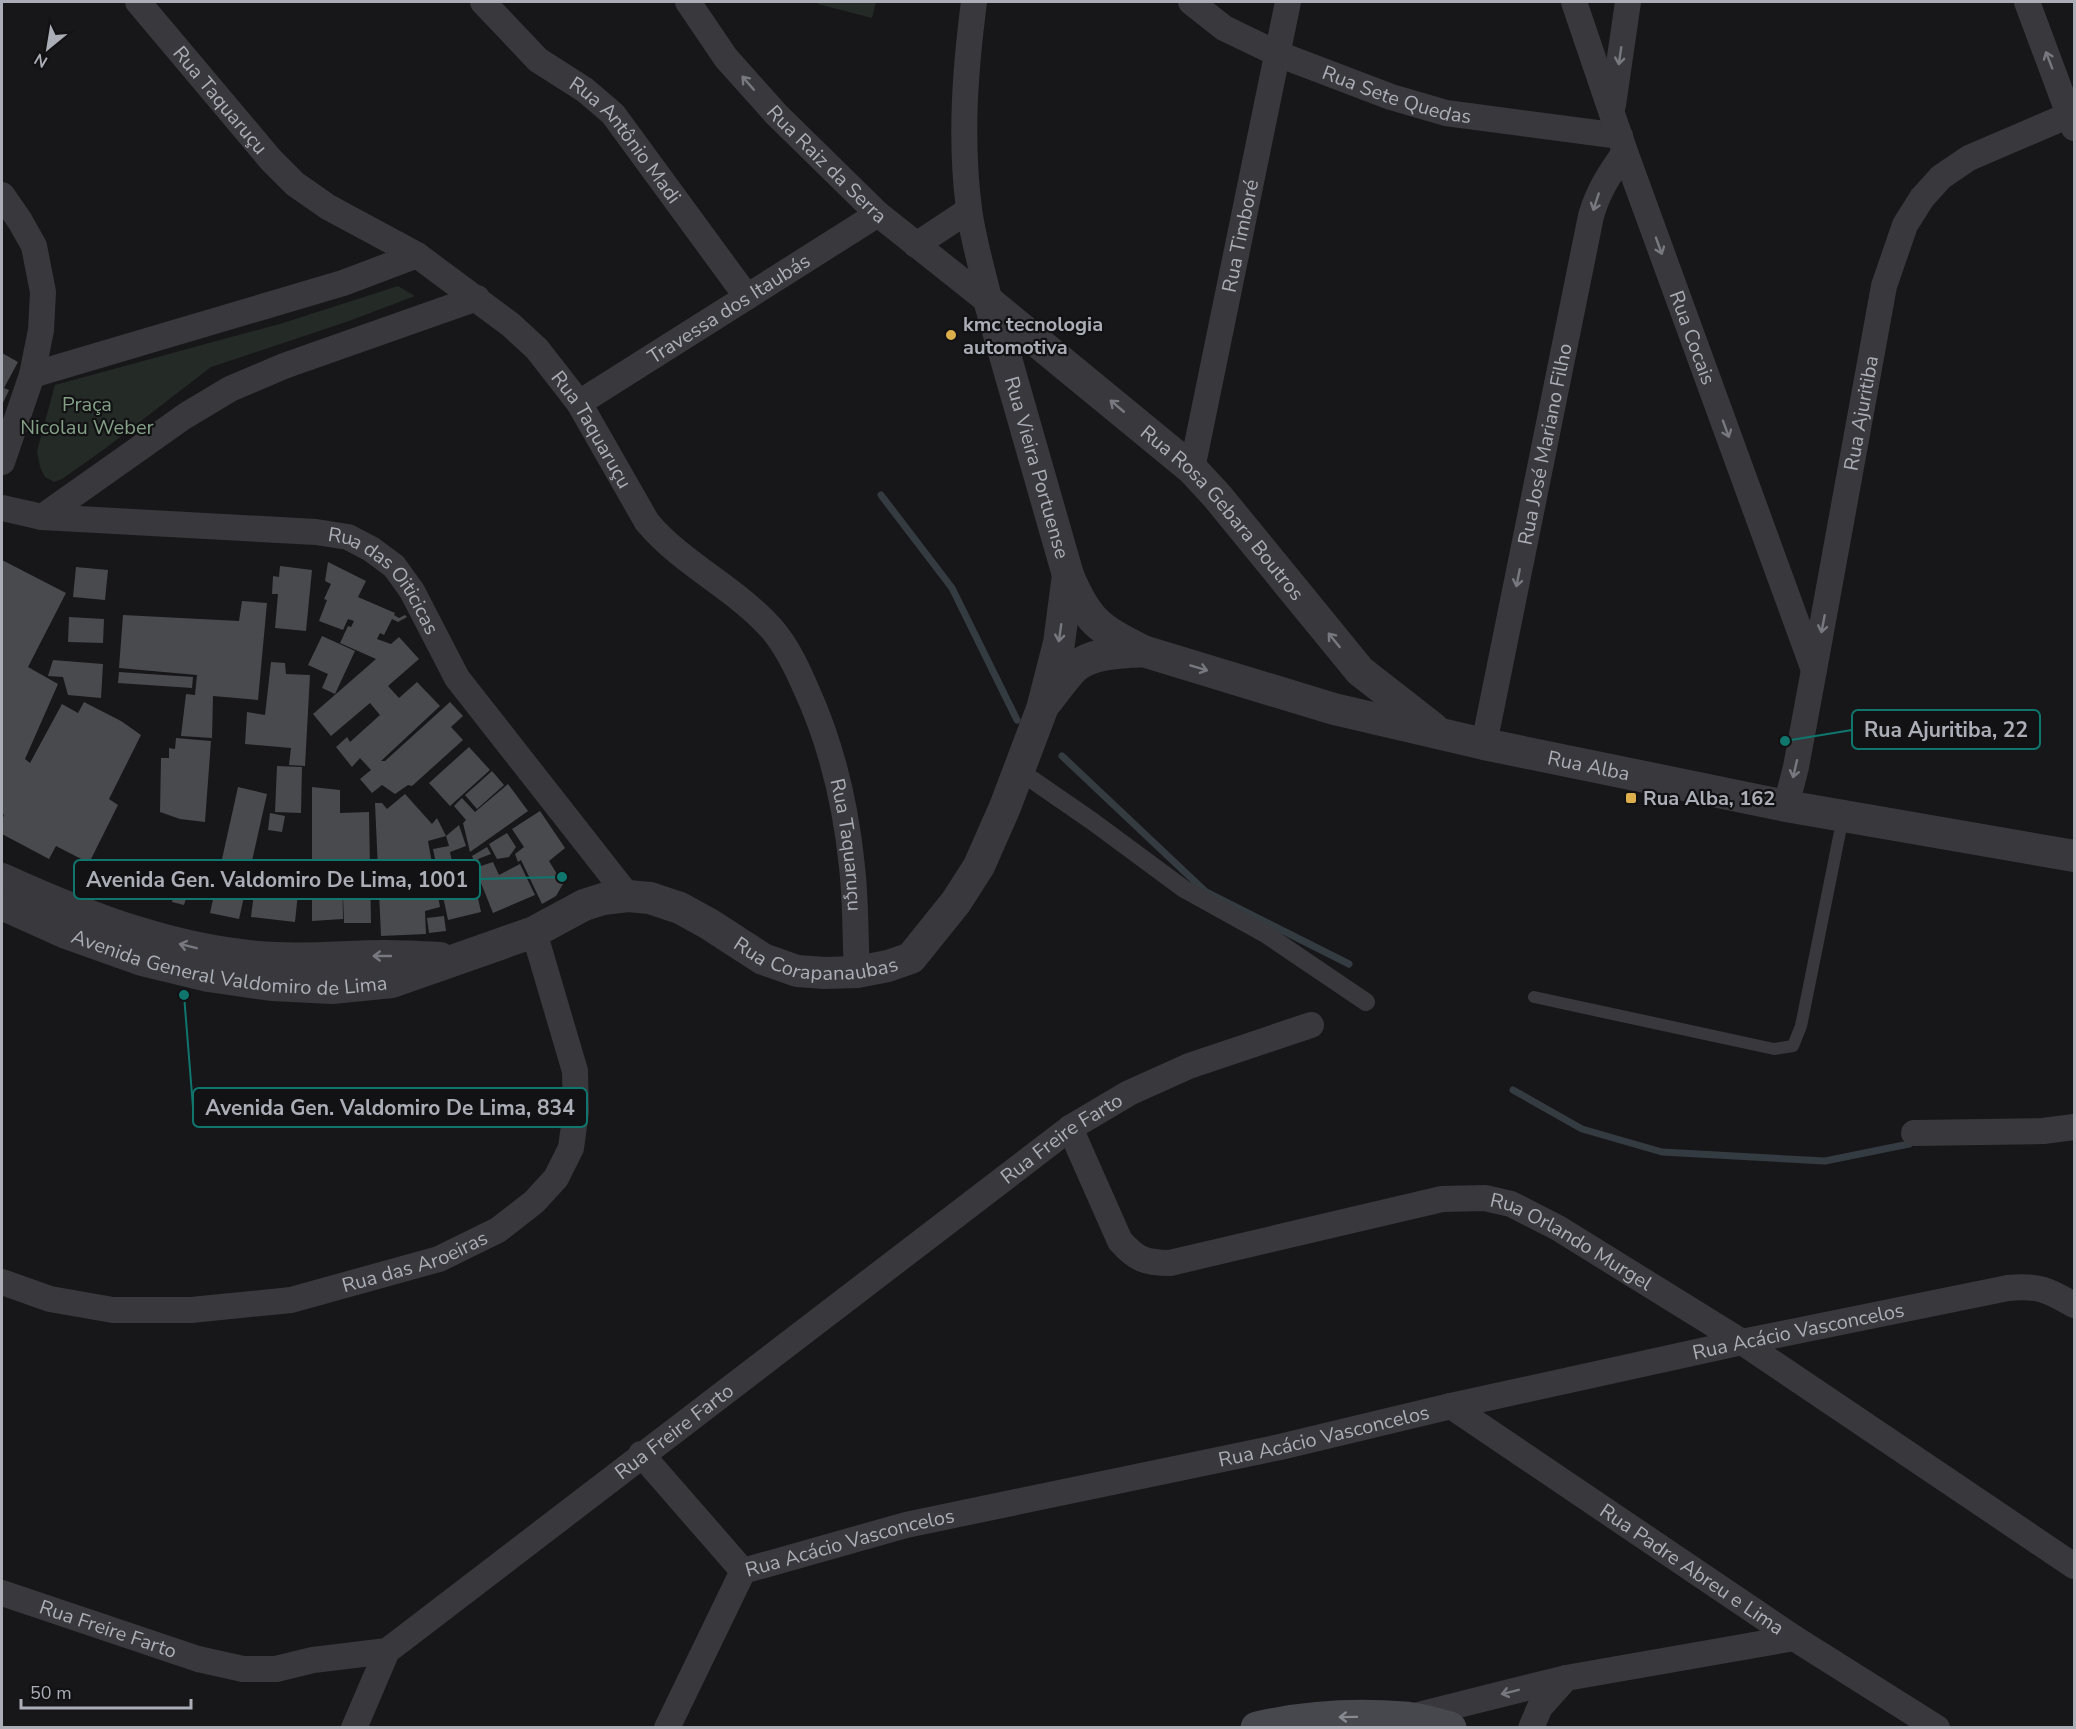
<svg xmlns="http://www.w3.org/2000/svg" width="2076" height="1729" font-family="'Nunito Sans',sans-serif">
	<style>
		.green { fill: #242a25 }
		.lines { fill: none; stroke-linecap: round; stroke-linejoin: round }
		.stream { stroke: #343c42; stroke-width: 7 }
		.building { fill: #494a4e }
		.service { stroke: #39393d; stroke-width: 12 }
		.pedestrian { stroke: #39393d; stroke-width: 18 }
		.minor { stroke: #39393d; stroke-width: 26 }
		.tertiary { stroke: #39393d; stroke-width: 32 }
		.secondary { stroke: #47484d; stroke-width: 33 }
		.oneway { stroke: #787980 }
		.oneway2 { stroke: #888a92 }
		.poi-dot { fill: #dcae4c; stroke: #121214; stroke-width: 2 }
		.labels { text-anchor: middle; stroke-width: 4.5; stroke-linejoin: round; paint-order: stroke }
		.street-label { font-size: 20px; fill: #abaeb7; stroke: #121214 }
		.poi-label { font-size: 20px; font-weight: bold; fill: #abaeb7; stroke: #121214; text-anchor: start }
		.park-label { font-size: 20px; fill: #84a086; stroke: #121214 }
		.leader { fill: none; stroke: #0f766e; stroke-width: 2 }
		.callout-dot { fill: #0f766e; stroke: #121214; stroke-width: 2 }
		.callout { fill: #121214; stroke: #0f766e; stroke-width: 2 }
		.callout-label { font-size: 21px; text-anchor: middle; font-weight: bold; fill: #abaeb7 }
	</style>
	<rect width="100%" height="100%" fill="#171719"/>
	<path class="green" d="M 818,2 L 876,2 L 872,18 L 818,4 Z
		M 398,286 L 415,296 L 349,321 L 211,367 L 106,448 L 62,479 L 54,482 L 45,477 L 40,467 L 37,451 L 55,385 L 283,323 Z"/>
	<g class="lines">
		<path class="stream" d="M 881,495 L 952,588 L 1017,720
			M 1062,756 L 1206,892 L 1349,964
			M 1513,1090 L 1582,1129 L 1662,1152 L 1825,1161 L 1909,1144"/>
	</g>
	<path class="building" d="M 2,353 L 18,362 L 4,388 L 9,390 L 2,405 Z
		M 2,560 L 66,593 L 28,667 L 58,684 L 25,759 L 30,763 L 62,704 L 78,713 L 84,702 L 121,721 L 141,735 L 109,799 L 118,805 L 89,863 L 56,846 L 49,859 L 2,834 L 2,820 L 4,815 L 2,813 Z
		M 328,562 L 366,581 L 358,597 L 395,613 L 394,615 L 399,618 L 405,615 L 407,617 L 398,622 L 392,619 L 384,635 L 380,633 L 377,639 L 391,644 L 399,637 L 419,659 L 388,686 L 399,698 L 417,682 L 440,706 L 381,761 L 385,761 L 450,702 L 463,716 L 451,727 L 463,740 L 412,786 L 408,785 L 395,794 L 382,785 L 372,793 L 360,779 L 371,770 L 360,758 L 352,767 L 336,747 L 347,737 L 350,742 L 380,715 L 370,703 L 331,736 L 313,714 L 376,659 L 340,643 L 348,626 L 351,627 L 354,621 L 348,619 L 343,630 L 319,621 L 327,600 L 324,599 L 331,584 L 325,581 Z
		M 280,566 L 312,570 L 306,631 L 275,628 L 278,594 L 272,594 L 273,576 L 279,577 Z
		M 76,567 L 108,570 L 105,600 L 73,597 Z
		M 242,601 L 267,603 L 258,700 L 213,696 L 212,738 L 181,736 L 186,694 L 195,695 L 197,675 L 119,668 L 123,615 L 239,621 Z
		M 69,617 L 104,619 L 103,643 L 68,642 Z
		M 322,636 L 355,651 L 335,694 L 322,688 L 328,674 L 308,665 Z
		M 53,660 L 103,664 L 101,698 L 68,695 L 63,677 L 48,676 Z
		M 271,662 L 285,663 L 286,674 L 310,675 L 305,766 L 289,765 L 291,748 L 245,744 L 247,712 L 265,715 Z
		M 119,672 L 193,677 L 192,688 L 118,683 Z
		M 176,738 L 211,741 L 205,822 L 180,819 L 160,812 L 161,758 L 169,758 L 169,748 L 175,749 Z
		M 469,747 L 490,770 L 450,806 L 429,783 Z
		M 277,766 L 302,767 L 301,813 L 275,812 Z
		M 492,771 L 504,785 L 477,809 L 465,795 Z
		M 508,784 L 528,811 L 470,852 L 463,823 L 466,820 L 454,806 L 462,798 L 475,812 Z
		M 238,787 L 267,794 L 239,919 L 210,913 Z
		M 312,787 L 340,790 L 340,813 L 369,812 L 371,923 L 344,923 L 342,869 L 343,919 L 312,921 Z
		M 405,794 L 432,824 L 437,818 L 446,836 L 459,825 L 466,846 L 450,852 L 453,866 L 470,862 L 481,912 L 448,920 L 433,849 L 449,846 L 446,836 L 428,841 L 440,907 L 425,911 L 426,934 L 381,936 L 375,803 L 382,803 L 387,809 Z
		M 540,811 L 565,848 L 549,861 L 563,884 L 556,896 L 542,904 L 521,860 L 518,862 L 515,854 L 524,847 L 512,829 Z
		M 270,813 L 285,816 L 282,832 L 268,830 Z
		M 507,833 L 516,847 L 509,857 L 497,859 L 489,844 Z
		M 487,847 L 491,854 L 478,859 L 480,864 L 476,866 L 472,856 Z
		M 493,862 L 499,875 L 520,864 L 535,895 L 493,913 L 475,868 Z
		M 257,868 L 300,874 L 295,922 L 251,917 Z
		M 175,889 L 188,892 L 184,905 L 172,902 Z
		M 444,916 L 446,931 L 429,933 L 427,918 Z"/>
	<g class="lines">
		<path class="service" d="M 1534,997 L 1774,1049 L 1793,1046 L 1801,1026 L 1843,817"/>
		<path class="pedestrian" d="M 1018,770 L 1092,821 L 1184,889 L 1267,935 L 1366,1002"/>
		<g class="minor">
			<path id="s1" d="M 138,2 L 271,160 L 295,184 L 328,207 L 417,255 L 511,325 L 537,349 L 579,403 L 647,522 C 682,564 734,587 771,628 C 787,646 798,670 807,691 C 832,746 846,807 852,867 C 856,901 855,937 857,972"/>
			<path id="s2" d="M 483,2 L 538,60 L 585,90 L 613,114 L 747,297"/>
			<path id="s3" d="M 688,2 L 726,58 L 776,114 L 878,214 L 990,303"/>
			<path d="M 974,2 C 965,71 960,139 969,209 C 973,240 983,272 990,303"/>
			<path id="s4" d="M 1191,2 L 1224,28 L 1278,54 L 1391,97 L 1446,113 L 1620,136"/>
			<path id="s5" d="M 1574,2 L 1625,152 L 1814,670"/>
			<path d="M 2027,2 L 2074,128"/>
			<path d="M 1613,105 L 1628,2"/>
			<path d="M 2,195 L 20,221 L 34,246 L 43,292 L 41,330 L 32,375 L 2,462"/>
			<path d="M 916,245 L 969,210"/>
			<path d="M 32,375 L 343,283 L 417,255"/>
			<path id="s6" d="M 579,403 L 878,214"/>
			<path id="s7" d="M 1192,469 L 1288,2"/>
			<path id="s8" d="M 2,508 L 42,517 L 316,532 L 348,537 L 371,549 L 394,566 L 412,591 L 457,678 L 628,896"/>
			<path d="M 42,517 L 185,416 L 230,389 L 284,366 L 477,298"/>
			<path id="s9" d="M 1484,744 L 1591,216 C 1598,191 1610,173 1625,152"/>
			<path id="s10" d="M 1786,806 L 1796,767 L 1814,670 L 1884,286 L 1905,225 L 1922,198 L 1941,177 L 1969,158 L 2074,113"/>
			<path id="s11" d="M 1070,1128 L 1120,1241 C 1136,1259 1145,1263 1170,1263 L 1442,1199 L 1485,1198 L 1511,1204 L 1558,1228 L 1742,1342 L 2074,1566"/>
			<path d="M 1914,1133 L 2043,1131 L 2074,1127"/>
			<path id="s12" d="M 2,1282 L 50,1299 L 113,1310 L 191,1310 L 291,1300 L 439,1259 L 498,1230 L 534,1202 L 556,1178 L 571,1148 L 576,1111 L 575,1071 L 534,932"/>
			<path id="s13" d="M 1451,1406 L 1794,1638 L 1937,1728"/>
			<path d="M 641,1454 L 743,1571"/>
			<path id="s14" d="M 2,1593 L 198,1659 L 243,1669 L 276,1669 L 313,1660 L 387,1651 L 1070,1128 L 1129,1093 L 1189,1066 L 1311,1025"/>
			<path d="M 1410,1717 L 1566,1678 L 1794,1638"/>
			<path d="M 354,1728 L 387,1651"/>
			<path id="s15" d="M 667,1728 L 743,1571 L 906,1525 L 1280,1447 L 1451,1406 L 1742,1342 L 2008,1288 C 2039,1285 2048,1290 2074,1305"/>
			<path d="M 1531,1728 L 1540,1707 L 1566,1678"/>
		</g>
		<g class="tertiary">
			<path id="s16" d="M 990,303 L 1068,575 C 1087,621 1099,629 1143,651 L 1334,709 L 1484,744 L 1786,806 L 2074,856"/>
			<path id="s17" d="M 990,303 L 1192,469 L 1217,496 L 1360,671 L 1433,728"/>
			<path d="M 1048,700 C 1057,689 1065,676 1075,667 C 1093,652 1121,653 1143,651"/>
			<path d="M 2,879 C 88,918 180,954 276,958 C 312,960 349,956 385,956 C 403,956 422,957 440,958"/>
			<path id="s18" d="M 2,904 L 66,933 L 142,960 L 208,976 L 272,985 L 332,988 L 392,982 L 534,932 L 584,905 L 603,899 L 628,896 L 650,898 L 680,908 L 709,924 L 763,959 L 797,971 L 825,973 L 857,972 L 888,966 L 911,958 L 956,902 L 979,866 L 1005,807 L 1042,709 L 1059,643 L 1068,575"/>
		</g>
		<path class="secondary" d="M 1257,1728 C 1305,1717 1355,1714 1404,1718 C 1419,1719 1435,1724 1450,1728"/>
	</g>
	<defs><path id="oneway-shaft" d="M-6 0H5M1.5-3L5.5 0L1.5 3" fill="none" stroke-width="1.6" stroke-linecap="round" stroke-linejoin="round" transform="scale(1.5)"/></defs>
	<g class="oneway">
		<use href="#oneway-shaft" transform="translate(1620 56) rotate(98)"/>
		<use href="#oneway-shaft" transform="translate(2049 60) rotate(-111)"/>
		<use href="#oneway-shaft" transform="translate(748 83) rotate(-131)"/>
		<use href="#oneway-shaft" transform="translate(1596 202) rotate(108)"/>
		<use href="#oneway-shaft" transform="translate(1659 246) rotate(70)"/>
		<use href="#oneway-shaft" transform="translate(1117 406) rotate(-140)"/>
		<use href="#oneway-shaft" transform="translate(1726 429) rotate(70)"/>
		<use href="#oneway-shaft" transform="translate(1518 578) rotate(101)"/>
		<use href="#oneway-shaft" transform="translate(1823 624) rotate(101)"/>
		<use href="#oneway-shaft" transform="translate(1060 633) rotate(98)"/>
		<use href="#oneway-shaft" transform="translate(1334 640) rotate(-129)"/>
		<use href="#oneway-shaft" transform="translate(1199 668) rotate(17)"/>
		<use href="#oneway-shaft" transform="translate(1795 769) rotate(103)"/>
		<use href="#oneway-shaft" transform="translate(188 946) rotate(-166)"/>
		<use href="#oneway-shaft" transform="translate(382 956) rotate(180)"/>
		<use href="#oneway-shaft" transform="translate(1510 1692) rotate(166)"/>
	</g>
	<use class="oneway2" href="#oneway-shaft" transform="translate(1348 1717) rotate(179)"/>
	<g class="poi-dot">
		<circle cx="951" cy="335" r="6"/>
		<rect x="1625" y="792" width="12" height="12" rx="3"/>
	</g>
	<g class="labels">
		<g class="street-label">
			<text dy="7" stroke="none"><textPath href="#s4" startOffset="228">Rua Sete Quedas</textPath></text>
			<text dy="7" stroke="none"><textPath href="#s1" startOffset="128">Rua Taquaruçu</textPath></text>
			<text dy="7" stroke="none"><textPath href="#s2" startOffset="200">Rua Antônio Madi</textPath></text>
			<text dy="7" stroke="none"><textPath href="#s3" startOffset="214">Rua Raiz da Serra</textPath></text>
			<text dy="7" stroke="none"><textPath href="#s7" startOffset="238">Rua Timboré</textPath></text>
			<text dy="7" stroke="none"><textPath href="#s6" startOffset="177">Travessa dos Itaubás</textPath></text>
			<text dy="7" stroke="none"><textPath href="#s5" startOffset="356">Rua Cocais</textPath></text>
			<text dy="7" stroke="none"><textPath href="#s10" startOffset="400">Rua Ajuritiba</textPath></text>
			<text dy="7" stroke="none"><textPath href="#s1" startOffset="632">Rua Taquaruçu</textPath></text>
			<text dy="7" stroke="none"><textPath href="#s9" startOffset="306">Rua José Mariano Filho</textPath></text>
			<text dy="7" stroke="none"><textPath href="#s16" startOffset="171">Rua Vieira Portuense</textPath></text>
			<text dy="7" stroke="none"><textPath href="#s17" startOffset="314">Rua Rosa Gebara Boutros</textPath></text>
			<text dy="7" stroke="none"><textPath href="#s8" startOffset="404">Rua das Oiticicas</textPath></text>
			<text dy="7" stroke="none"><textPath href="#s16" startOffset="854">Rua Alba</textPath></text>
			<text dy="7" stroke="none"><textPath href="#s1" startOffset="1136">Rua Taquaruçu</textPath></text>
			<text dy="7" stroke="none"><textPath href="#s18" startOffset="860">Rua Corapanaubas</textPath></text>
			<text dy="7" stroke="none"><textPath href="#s18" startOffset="238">Avenida General Valdomiro de Lima</textPath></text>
			<text dy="7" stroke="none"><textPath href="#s14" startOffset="1246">Rua Freire Farto</textPath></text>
			<text dy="7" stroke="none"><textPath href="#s11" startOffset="600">Rua Orlando Murgel</textPath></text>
			<text dy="7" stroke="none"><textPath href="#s12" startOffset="423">Rua das Aroeiras</textPath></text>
			<text dy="7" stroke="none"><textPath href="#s15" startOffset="1257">Rua Acácio Vasconcelos</textPath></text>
			<text dy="7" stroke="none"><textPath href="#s14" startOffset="760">Rua Freire Farto</textPath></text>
			<text dy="7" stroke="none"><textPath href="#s15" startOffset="771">Rua Acácio Vasconcelos</textPath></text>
			<text dy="7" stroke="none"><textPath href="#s15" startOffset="285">Rua Acácio Vasconcelos</textPath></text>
			<text dy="7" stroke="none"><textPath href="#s13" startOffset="291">Rua Padre Abreu e Lima</textPath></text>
			<text dy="7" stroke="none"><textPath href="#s14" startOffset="112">Rua Freire Farto</textPath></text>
		</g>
		<g class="poi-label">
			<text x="963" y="331">kmc tecnologia<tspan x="963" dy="23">automotiva</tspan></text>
			<text x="1643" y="805">Rua Alba, 162</text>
		</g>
		<g class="park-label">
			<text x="87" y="411">Praça<tspan x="87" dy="23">Nicolau Weber</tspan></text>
		</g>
	</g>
	<path class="leader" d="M1785 741L1852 730M562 877L480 879M184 995L193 1107"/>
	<g class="callout-dot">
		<circle cx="1785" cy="741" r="6"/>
		<circle cx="562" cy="877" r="6"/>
		<circle cx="184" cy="995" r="6"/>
	</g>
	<g class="callout">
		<rect x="1852" y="710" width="188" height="39" rx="6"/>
		<rect x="74" y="860" width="406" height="39" rx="6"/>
		<rect x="193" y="1088" width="394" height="39" rx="6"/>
	</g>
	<g class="callout-label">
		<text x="1946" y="737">Rua Ajuritiba, 22</text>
		<text x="277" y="887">Avenida Gen. Valdomiro De Lima, 1001</text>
		<text x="390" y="1115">Avenida Gen. Valdomiro De Lima, 834</text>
	</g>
	<rect width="2076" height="1729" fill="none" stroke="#abaeb7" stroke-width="6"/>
	<g transform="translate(48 48) rotate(210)" stroke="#121214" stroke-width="4.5" paint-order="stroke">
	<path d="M0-4.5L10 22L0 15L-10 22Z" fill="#abaeb7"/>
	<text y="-9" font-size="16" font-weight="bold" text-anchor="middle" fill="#abaeb7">N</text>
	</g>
	<path d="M21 1699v9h170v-9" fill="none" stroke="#abaeb7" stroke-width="3"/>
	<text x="30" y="1699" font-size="18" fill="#abaeb7" stroke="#121214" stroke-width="4.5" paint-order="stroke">50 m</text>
</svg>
